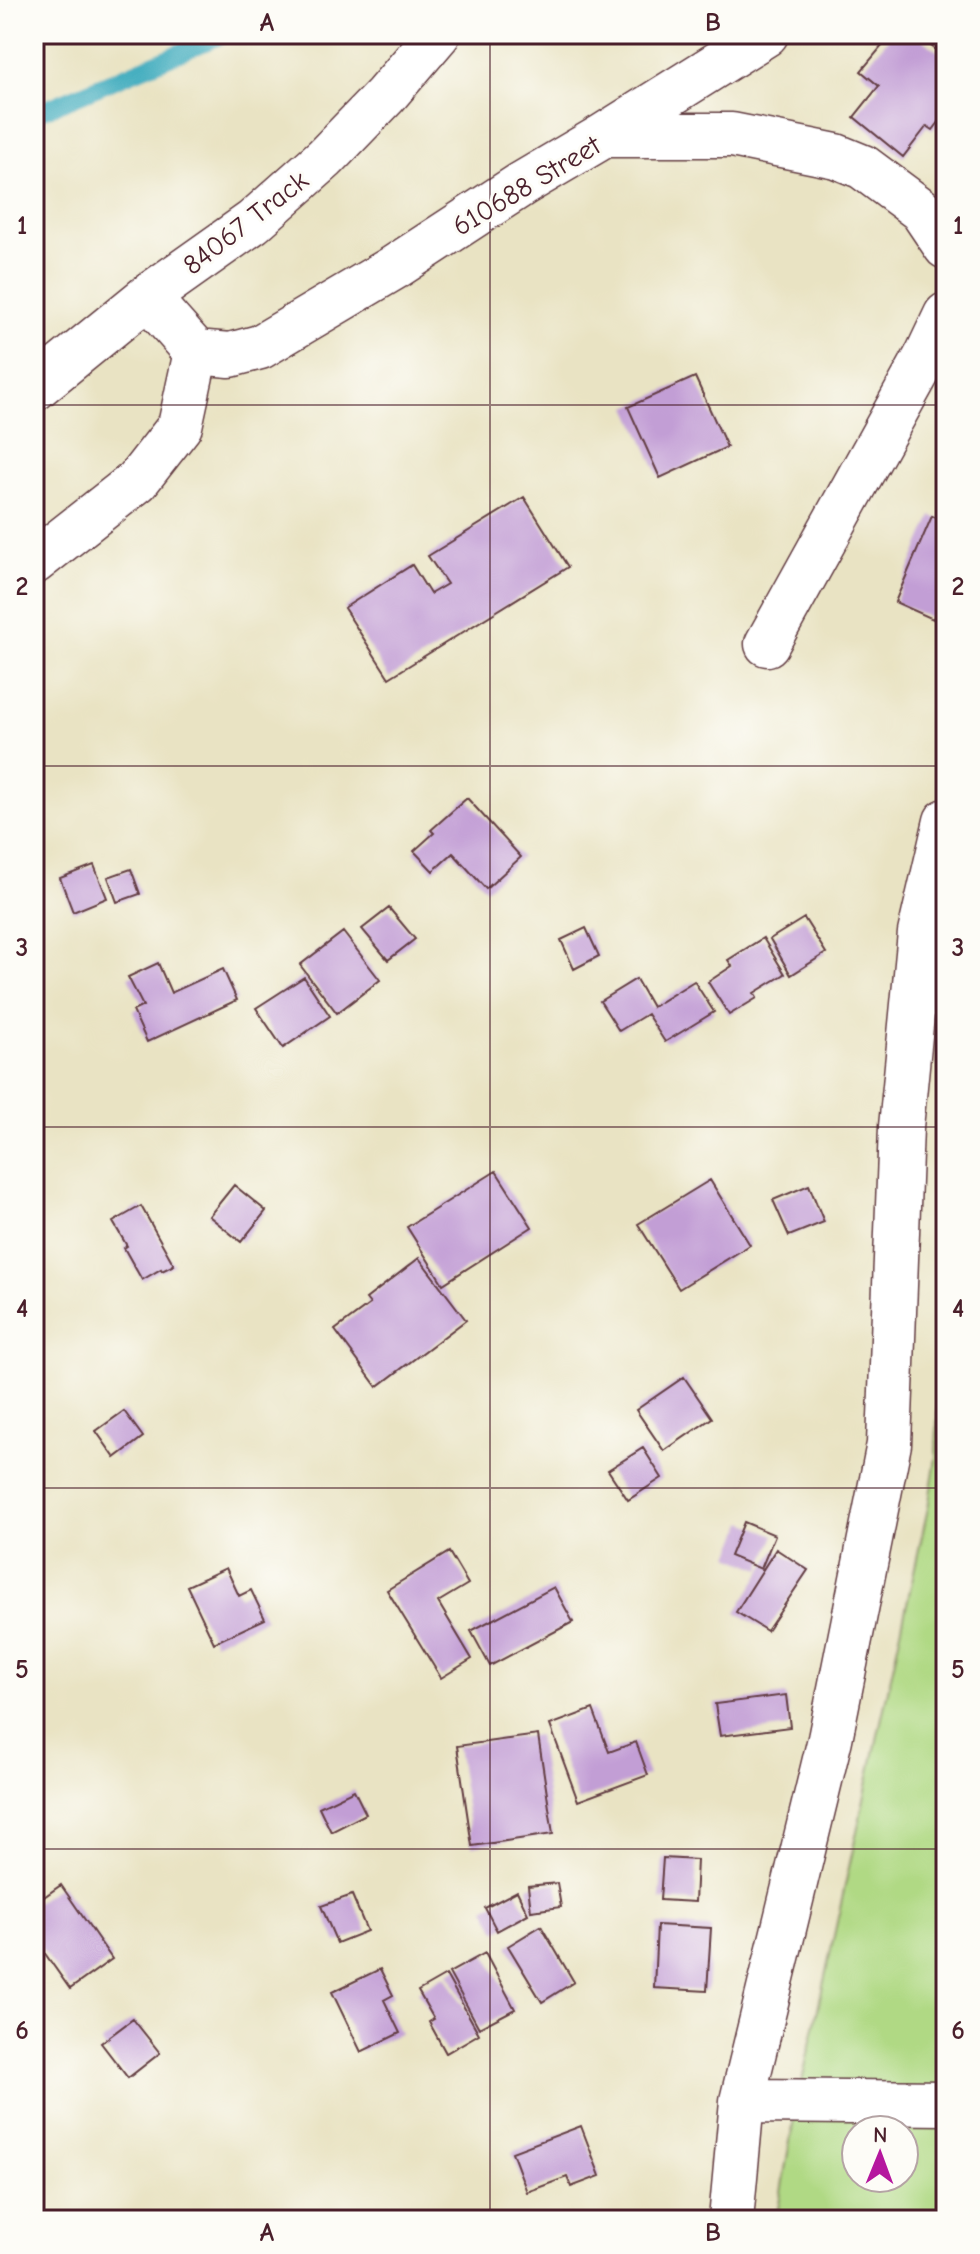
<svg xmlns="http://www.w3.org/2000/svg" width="980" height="2254" font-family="'Comic Neue',sans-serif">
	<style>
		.green { fill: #b0d984; stroke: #7d7c58; stroke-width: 2; fill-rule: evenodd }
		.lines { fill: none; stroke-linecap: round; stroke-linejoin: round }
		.stream { stroke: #3facbe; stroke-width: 18 }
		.building { fill: #c29ed5 }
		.street-casing { stroke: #623c42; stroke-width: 47 }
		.street { stroke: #fff; stroke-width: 44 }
		.grid { fill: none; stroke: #4a1f2b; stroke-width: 2; stroke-opacity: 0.55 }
		.labels { text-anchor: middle; stroke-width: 6; stroke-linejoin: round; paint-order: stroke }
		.street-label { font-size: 28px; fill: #4a1f2b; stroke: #fdfcf7 }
		.neatline { fill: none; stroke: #4a1f2b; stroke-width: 3 }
		.grid-label { font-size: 26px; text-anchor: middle; font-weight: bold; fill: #4a1f2b }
	</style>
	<rect width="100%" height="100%" fill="#fdfcf7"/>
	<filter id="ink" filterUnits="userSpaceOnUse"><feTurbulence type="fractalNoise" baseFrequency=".0125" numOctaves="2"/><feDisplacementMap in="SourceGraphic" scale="16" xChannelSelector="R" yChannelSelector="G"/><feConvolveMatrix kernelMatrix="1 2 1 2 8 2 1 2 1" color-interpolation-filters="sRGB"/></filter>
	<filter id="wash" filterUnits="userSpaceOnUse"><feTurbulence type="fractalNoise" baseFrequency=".006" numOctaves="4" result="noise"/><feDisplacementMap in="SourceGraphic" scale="32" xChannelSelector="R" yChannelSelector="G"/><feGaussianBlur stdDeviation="1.8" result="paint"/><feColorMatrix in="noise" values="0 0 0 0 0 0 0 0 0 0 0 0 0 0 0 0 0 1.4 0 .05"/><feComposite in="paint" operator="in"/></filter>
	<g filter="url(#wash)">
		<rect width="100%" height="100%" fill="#e9e3c3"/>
		<path class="green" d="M 946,1170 L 946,2220 L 776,2220 L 795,2113 L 928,1508 L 936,1458 ZM 856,2130 L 904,2130 L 904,2178 L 856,2178 Z"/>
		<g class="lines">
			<path class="stream" d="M 34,114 L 224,34"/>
		</g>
		<g id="blocks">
			<path class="building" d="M 892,34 L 916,34 L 946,58 L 946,113 L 933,130 L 927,126 L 903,157 L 854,117 L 879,86 L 861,71 Z
				M 695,377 L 727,447 L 660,478 L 628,407 Z
				M 524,497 L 568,567 L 389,678 L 344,608 L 412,565 L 430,594 L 447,584 L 428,556 Z
				M 932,516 L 946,522 L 946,589 L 933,619 L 895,602 Z
				M 467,798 L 521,857 L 486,889 L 453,853 L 433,871 L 414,851 L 434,833 L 431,830 Z
				M 94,865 L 107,898 L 73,912 L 60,878 Z
				M 131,869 L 140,894 L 117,902 L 108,877 Z
				M 389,908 L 415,939 L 388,960 L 362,929 Z
				M 804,918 L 826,953 L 791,975 L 770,939 Z
				M 586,928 L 599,956 L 574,969 L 561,940 Z
				M 343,932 L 380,980 L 337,1013 L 300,965 Z
				M 763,938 L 785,974 L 754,993 L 757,998 L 729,1015 L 708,982 L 732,966 L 728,960 Z
				M 158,963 L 171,993 L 223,969 L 237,1000 L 147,1042 L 133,1011 L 143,1006 L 128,977 Z
				M 304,977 L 330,1016 L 283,1048 L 256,1008 Z
				M 636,979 L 652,1007 L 694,981 L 714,1012 L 665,1042 L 647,1014 L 619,1031 L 600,1001 Z
				M 496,1171 L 532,1227 L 443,1284 L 407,1227 Z
				M 710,1180 L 750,1245 L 679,1289 L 638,1224 Z
				M 234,1185 L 266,1211 L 241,1242 L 209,1216 Z
				M 809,1185 L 824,1222 L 789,1236 L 773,1200 Z
				M 141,1206 L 174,1265 L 162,1271 L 161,1269 L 142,1280 L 124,1248 L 127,1246 L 113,1222 Z
				M 419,1258 L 466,1320 L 377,1387 L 335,1330 L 370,1304 L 366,1299 Z
				M 684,1377 L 712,1418 L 664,1451 L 636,1410 Z
				M 124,1411 L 143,1437 L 115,1458 L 96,1431 Z
				M 643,1448 L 662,1478 L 628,1500 L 608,1470 Z
				M 744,1522 L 775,1535 L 761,1569 L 730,1556 Z
				M 776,1549 L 808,1570 L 767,1631 L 736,1612 Z
				M 449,1552 L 468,1584 L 438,1602 L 472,1659 L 441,1678 L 387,1590 Z
				M 226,1568 L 239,1596 L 251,1590 L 265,1619 L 214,1643 L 187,1586 Z
				M 554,1587 L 573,1622 L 490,1666 L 471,1631 Z
				M 786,1695 L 790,1727 L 720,1736 L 715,1704 Z
				M 593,1709 L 609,1752 L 636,1742 L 648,1775 L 578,1801 L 550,1725 Z
				M 538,1735 L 553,1834 L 472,1846 L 457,1746 Z
				M 354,1790 L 366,1814 L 331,1832 L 319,1807 Z
				M 663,1858 L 697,1860 L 695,1902 L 660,1900 Z
				M 557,1883 L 561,1907 L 531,1911 L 528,1886 Z
				M 61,1885 L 112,1959 L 70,1989 L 34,1938 L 34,1904 Z
				M 517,1891 L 528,1914 L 497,1931 L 485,1908 Z
				M 352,1895 L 367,1931 L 337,1943 L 321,1906 Z
				M 657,1925 L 711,1928 L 707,1991 L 654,1988 Z
				M 541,1926 L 574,1982 L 542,2002 L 508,1946 Z
				M 485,1953 L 515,2009 L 479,2028 L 449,1973 Z
				M 380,1969 L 393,1995 L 384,2000 L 400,2033 L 361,2052 L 332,1992 Z
				M 446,1975 L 479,2034 L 446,2053 L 429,2022 L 434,2019 L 418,1991 Z
				M 133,2019 L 160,2053 L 128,2078 L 101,2043 Z
				M 581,2126 L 600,2176 L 571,2187 L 567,2177 L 527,2192 L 512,2152 Z"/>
		</g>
	</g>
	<g filter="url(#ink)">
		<use href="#blocks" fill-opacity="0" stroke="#623c42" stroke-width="2"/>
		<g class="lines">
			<g class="street-casing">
				<path id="street" d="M 605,135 L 766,34
					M 196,352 L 230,355 L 260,347 L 395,267 L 522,184 L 605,135 L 732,135 L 836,156 L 863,167 L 921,210 L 946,247
					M 34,389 L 147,297 L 253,222 L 325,158 L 385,96 L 438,34
					M 34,562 L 137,481 L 180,426 L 196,352 L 147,297
					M 767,644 L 927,355 L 946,315
					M 742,2101 L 946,2103
					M 731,2220 L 742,2101 L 830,1739 L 889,1444 L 901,1127 L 920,933 L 946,821"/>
			</g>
			<use href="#street" class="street"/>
		</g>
	</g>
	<path class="grid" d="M 490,34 L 490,2220M 34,405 L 946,405M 34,766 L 946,766M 34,1127 L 946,1127M 34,1488 L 946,1488M 34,1849 L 946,1849"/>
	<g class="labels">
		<g class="street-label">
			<text transform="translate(526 185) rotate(-31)" y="10">610688 Street</text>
			<text transform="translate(245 222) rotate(-38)" y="10">84067 Track</text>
		</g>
	</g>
	<rect width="980" height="2254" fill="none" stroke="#fdfcf7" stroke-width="88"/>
	<g transform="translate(880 2154) rotate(1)"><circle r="38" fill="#fdfcf7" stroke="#b5a4a5" stroke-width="2"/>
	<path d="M0-6L14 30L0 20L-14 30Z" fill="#b5179e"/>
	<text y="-12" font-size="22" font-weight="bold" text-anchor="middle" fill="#4a1f2b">N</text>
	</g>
	<rect x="44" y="44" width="892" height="2166" class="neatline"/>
	<g class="grid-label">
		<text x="267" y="31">A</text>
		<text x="713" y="31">B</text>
		<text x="22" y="234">1</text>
		<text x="958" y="234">1</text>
		<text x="22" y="595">2</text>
		<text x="958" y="595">2</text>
		<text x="22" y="956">3</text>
		<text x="958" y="956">3</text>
		<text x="22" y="1317">4</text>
		<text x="958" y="1317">4</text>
		<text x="22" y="1678">5</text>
		<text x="958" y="1678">5</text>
		<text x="22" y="2039">6</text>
		<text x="958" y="2039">6</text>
		<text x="267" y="2241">A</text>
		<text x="713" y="2241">B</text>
	</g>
</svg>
